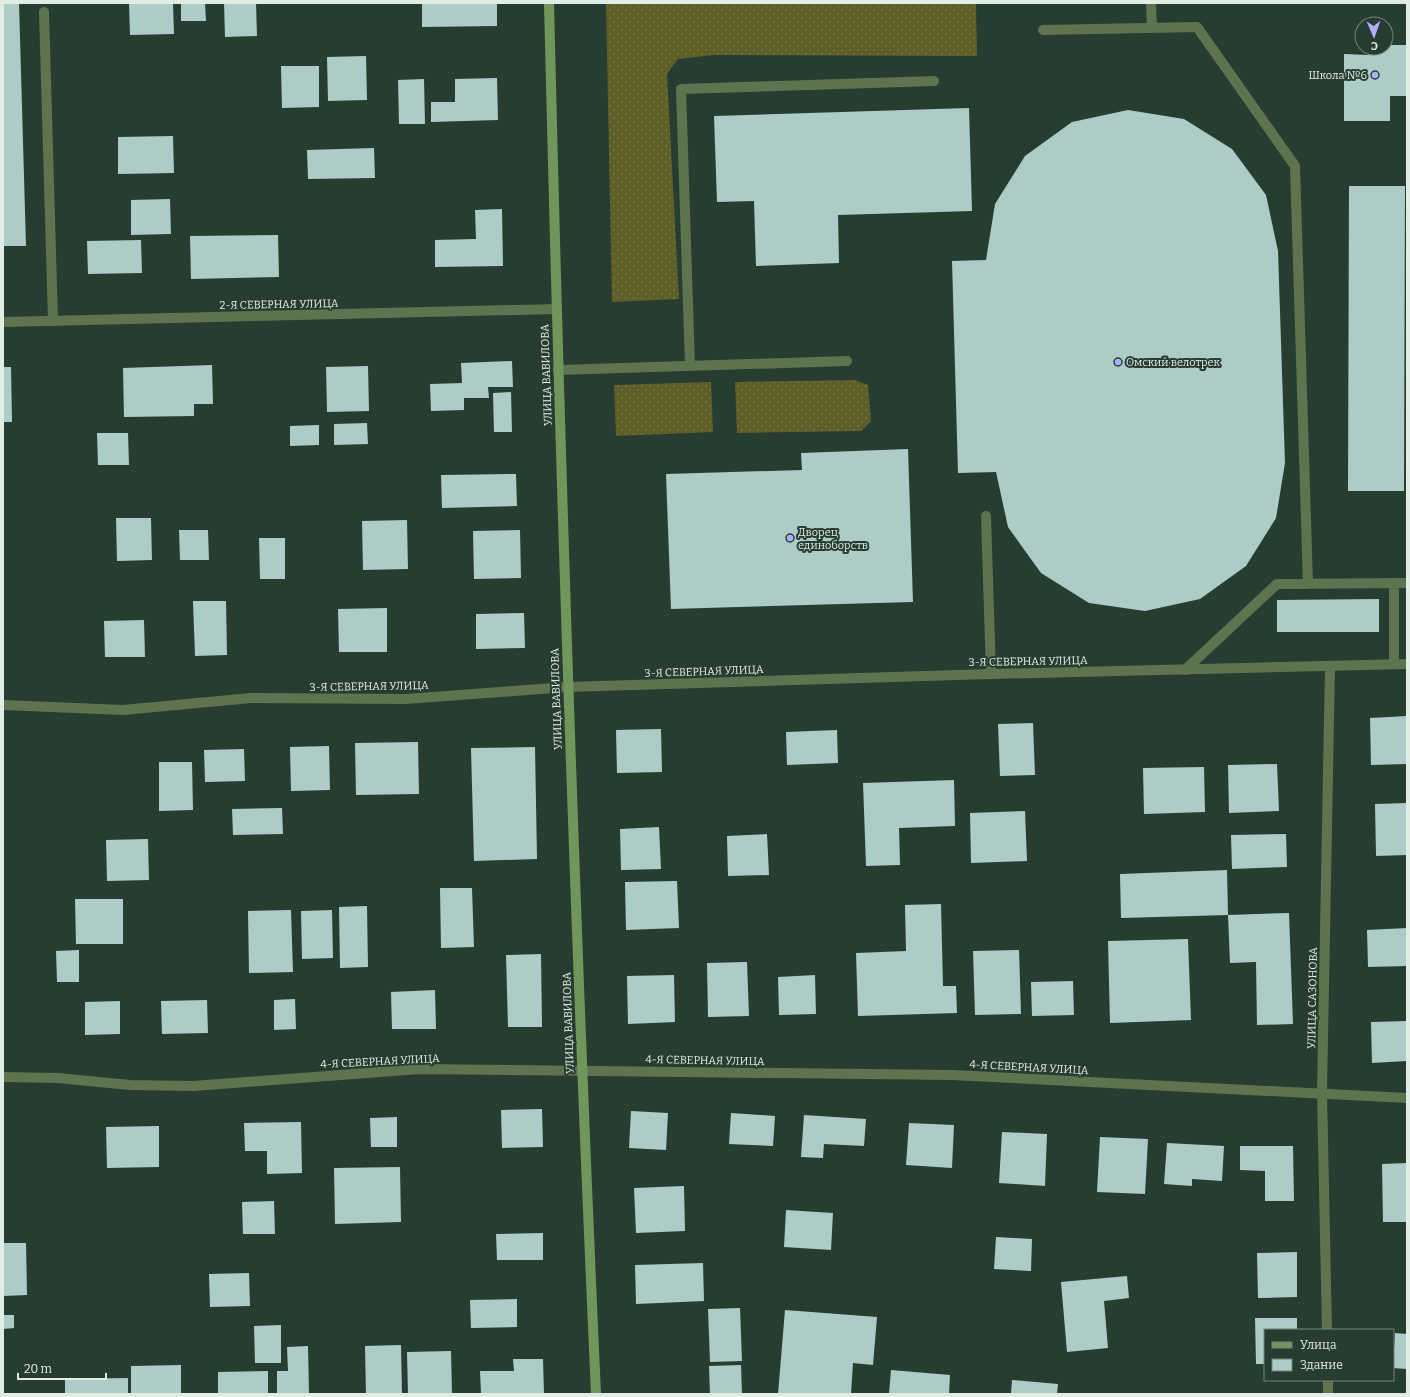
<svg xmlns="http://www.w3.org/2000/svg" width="1410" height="1397" font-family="Bitter,serif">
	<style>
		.grass { fill: url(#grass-dots) }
		.building { fill: #aeccc7 }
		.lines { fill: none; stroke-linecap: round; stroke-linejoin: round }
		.lane { stroke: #5d744f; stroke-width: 10 }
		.street { stroke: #5d744f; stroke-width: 10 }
		.secondary { stroke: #71955a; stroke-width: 10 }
		.poi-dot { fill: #b0aefa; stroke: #283d31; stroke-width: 1.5 }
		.labels { text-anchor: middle; stroke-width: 4; stroke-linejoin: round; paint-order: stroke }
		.poi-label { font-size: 11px; fill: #e0ede5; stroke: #283d31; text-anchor: start }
		.street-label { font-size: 11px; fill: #e0ede5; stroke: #283d31 }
	</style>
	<defs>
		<pattern id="grass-dots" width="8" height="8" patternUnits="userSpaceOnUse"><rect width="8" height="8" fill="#5e5e28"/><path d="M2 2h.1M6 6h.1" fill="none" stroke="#757547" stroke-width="1.8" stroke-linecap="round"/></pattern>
	</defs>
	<rect width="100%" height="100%" fill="#283d31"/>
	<path class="grass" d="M 606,3 L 976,3 L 977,56 L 713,55 L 678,59 L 667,74 L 679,299 L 612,302 Z
		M 855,380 L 868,385 L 871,421 L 861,431 L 737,433 L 735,382 Z
		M 711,382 L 713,432 L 616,436 L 614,385 Z"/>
	<path class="building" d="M 19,3 L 26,246 L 3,246 L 3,4 Z
		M 129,3 L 173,3 L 174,34 L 130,35 Z
		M 181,3 L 205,3 L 206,21 L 181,21 Z
		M 224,3 L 256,3 L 257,36 L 225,37 Z
		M 422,3 L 497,3 L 497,26 L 422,27 Z
		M 1386,45 L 1407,45 L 1407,96 L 1390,96 L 1390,121 L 1344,121 L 1344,54 L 1368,55 L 1368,48 L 1386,48 Z
		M 366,56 L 367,100 L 328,101 L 327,57 Z
		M 281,66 L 319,66 L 319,107 L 282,108 Z
		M 497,78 L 498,120 L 431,122 L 431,102 L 455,102 L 455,79 Z
		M 424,79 L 425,124 L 399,124 L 398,80 Z
		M 969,108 L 972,211 L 838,215 L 839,263 L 756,266 L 754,201 L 717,202 L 714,116 Z
		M 1128,110 L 1184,119 L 1232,149 L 1266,195 L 1278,251 L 1285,463 L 1276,518 L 1246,566 L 1200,599 L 1145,611 L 1089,603 L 1041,573 L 1008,527 L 996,472 L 958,473 L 952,261 L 986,260 L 995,204 L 1025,156 L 1072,122 Z
		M 173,136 L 174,173 L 118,174 L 118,137 Z
		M 374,148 L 375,178 L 308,179 L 307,150 Z
		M 1349,186 L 1405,186 L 1404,491 L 1348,491 Z
		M 170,199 L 171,234 L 131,235 L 131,200 Z
		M 502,209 L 503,266 L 435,267 L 435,240 L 476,239 L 475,210 Z
		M 278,235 L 279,277 L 191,279 L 190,236 Z
		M 141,240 L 142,273 L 88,274 L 87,241 Z
		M 512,361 L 513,387 L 488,387 L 489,398 L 464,398 L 464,410 L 431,411 L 430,384 L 462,383 L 461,363 Z
		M 212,365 L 213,404 L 194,404 L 194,416 L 124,417 L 123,368 Z
		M 368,366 L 369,411 L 327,412 L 326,367 Z
		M 3,367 L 11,367 L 12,422 L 3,422 Z
		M 511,392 L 512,432 L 494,432 L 493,393 Z
		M 367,423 L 368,444 L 334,445 L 334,424 Z
		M 319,425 L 319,445 L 290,446 L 290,426 Z
		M 97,433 L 128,433 L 129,465 L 98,465 Z
		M 908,449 L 913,602 L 671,609 L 666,474 L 802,470 L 801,453 Z
		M 516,474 L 517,506 L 442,508 L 441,475 Z
		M 116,518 L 151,518 L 152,560 L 117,561 Z
		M 407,520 L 408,569 L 363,570 L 362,521 Z
		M 179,530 L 208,530 L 209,560 L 180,560 Z
		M 520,530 L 521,578 L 474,579 L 473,531 Z
		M 259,538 L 285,538 L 285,579 L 260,579 Z
		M 1379,599 L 1379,632 L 1277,632 L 1277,600 Z
		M 193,601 L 226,601 L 227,655 L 195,656 Z
		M 387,608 L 387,652 L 339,652 L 338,609 Z
		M 524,613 L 525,648 L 476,649 L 476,614 Z
		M 144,620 L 145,657 L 105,657 L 104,621 Z
		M 1407,716 L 1407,764 L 1371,765 L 1370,718 Z
		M 1033,723 L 1035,775 L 1000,776 L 998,724 Z
		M 661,729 L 662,772 L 617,773 L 616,730 Z
		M 837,730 L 838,763 L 787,765 L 786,732 Z
		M 418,742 L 419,794 L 356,795 L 355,743 Z
		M 329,746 L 330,790 L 291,791 L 290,747 Z
		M 535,747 L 537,859 L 474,861 L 471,748 Z
		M 244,749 L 245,781 L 205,782 L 204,750 Z
		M 159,762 L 192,762 L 193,810 L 159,811 Z
		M 1277,764 L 1279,811 L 1229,813 L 1228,765 Z
		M 1204,767 L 1205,812 L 1144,814 L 1143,768 Z
		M 954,780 L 955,826 L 899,828 L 900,865 L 866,866 L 863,783 Z
		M 1407,803 L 1407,855 L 1376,856 L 1375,804 Z
		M 282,808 L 283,834 L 233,835 L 232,809 Z
		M 1025,811 L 1027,861 L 971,863 L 970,813 Z
		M 659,827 L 661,869 L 621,870 L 620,829 Z
		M 767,834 L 769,875 L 728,876 L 727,836 Z
		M 1286,834 L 1287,867 L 1232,869 L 1231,835 Z
		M 148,839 L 149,880 L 107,881 L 106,840 Z
		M 1227,870 L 1228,915 L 1121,918 L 1120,874 Z
		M 677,881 L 679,928 L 626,930 L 625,882 Z
		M 440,888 L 472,888 L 474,947 L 441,948 Z
		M 75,899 L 123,899 L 123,944 L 76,944 Z
		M 941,904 L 943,986 L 956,986 L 957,1013 L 858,1016 L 856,953 L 906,951 L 905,905 Z
		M 367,906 L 368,967 L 340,968 L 339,907 Z
		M 291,910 L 293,972 L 249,973 L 248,911 Z
		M 332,910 L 333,958 L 302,959 L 301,911 Z
		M 1289,913 L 1293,1024 L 1257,1025 L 1256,962 L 1230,963 L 1228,915 Z
		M 1407,928 L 1407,966 L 1368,967 L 1367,930 Z
		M 1188,939 L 1191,1020 L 1110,1023 L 1108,941 Z
		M 79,950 L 79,982 L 57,982 L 56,951 Z
		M 1019,950 L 1021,1014 L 975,1015 L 973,951 Z
		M 541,954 L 542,1027 L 508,1027 L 506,955 Z
		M 747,962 L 749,1016 L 708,1017 L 707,963 Z
		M 674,975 L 675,1022 L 628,1024 L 627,976 Z
		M 815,975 L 816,1014 L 779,1015 L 778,977 Z
		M 1073,981 L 1074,1015 L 1032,1016 L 1031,982 Z
		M 435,990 L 436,1029 L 392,1029 L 391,992 Z
		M 295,999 L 296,1029 L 274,1030 L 274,1000 Z
		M 207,1000 L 208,1033 L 162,1034 L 161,1001 Z
		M 120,1001 L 120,1034 L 85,1035 L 85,1002 Z
		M 1407,1021 L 1407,1061 L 1372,1063 L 1371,1022 Z
		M 542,1109 L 543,1147 L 502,1148 L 501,1110 Z
		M 631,1111 L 668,1113 L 666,1150 L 629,1148 Z
		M 731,1113 L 775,1116 L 773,1146 L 729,1144 Z
		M 804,1115 L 866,1119 L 864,1146 L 824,1144 L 823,1158 L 801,1157 Z
		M 397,1117 L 397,1147 L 371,1147 L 370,1118 Z
		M 301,1122 L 302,1173 L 267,1174 L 267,1151 L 245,1151 L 244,1123 Z
		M 909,1123 L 954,1125 L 952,1168 L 906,1165 Z
		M 159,1126 L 159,1167 L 107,1168 L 106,1127 Z
		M 1002,1132 L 1047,1134 L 1045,1186 L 999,1183 Z
		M 1100,1137 L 1148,1139 L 1145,1194 L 1097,1192 Z
		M 1167,1143 L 1224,1146 L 1222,1181 L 1192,1179 L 1192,1186 L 1164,1184 Z
		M 1240,1146 L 1293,1146 L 1294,1201 L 1265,1201 L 1265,1171 L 1240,1170 Z
		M 1407,1163 L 1407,1222 L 1383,1222 L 1382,1164 Z
		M 400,1167 L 401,1222 L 335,1224 L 334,1168 Z
		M 684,1186 L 685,1231 L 636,1233 L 634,1188 Z
		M 274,1201 L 275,1234 L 243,1234 L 242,1202 Z
		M 786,1210 L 833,1213 L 831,1250 L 784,1247 Z
		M 543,1233 L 543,1260 L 497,1260 L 496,1234 Z
		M 996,1237 L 1032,1239 L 1031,1271 L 994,1269 Z
		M 3,1243 L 26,1243 L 27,1295 L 3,1296 Z
		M 1297,1252 L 1297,1297 L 1258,1298 L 1257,1253 Z
		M 703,1263 L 704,1301 L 636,1304 L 635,1265 Z
		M 249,1273 L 250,1306 L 210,1307 L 209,1274 Z
		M 1127,1276 L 1129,1298 L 1104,1301 L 1108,1348 L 1067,1352 L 1061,1282 Z
		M 517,1299 L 517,1327 L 471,1328 L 470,1300 Z
		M 740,1308 L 742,1361 L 710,1362 L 708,1309 Z
		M 785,1310 L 877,1317 L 873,1365 L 853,1363 L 851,1394 L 778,1394 Z
		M 3,1315 L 14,1315 L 14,1328 L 3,1329 Z
		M 1255,1318 L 1297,1318 L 1297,1330 L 1265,1330 L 1265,1364 L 1256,1364 Z
		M 281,1325 L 281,1363 L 255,1363 L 254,1326 Z
		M 1395,1333 L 1407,1334 L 1407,1369 L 1393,1368 Z
		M 401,1345 L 402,1394 L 366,1394 L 365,1346 Z
		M 308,1346 L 309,1394 L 277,1394 L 277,1371 L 288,1371 L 287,1347 Z
		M 451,1351 L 452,1394 L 408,1394 L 407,1352 Z
		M 513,1359 L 543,1359 L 544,1394 L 481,1394 L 480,1371 L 514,1371 Z
		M 181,1365 L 181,1394 L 131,1394 L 131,1366 Z
		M 741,1365 L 742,1394 L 710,1394 L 709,1366 Z
		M 891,1370 L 950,1375 L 949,1394 L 889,1394 Z
		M 268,1371 L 268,1394 L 218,1394 L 218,1372 Z
		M 128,1378 L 128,1394 L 65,1394 L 65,1379 Z
		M 1012,1380 L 1058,1384 L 1057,1394 L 1011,1394 Z"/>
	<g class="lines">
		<path class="lane" d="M 1151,3 L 1152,28
			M 44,12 L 53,321
			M 1043,30 L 1197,27 L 1295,166 L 1308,584
			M 690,366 L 681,89 L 934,81
			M 558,370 L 847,361
			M 986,516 L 991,674
			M 1394,584 L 1394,664
			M 1185,670 L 1277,584 L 1407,583"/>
		<path class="street" d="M 3,322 L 556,309
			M 3,705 L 123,710 L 251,698 L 405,699 L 567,687 L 991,674 L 1407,664
			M 3,1077 L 58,1078 L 130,1085 L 193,1086 L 420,1069 L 952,1075 L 1407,1098
			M 1327,1330 L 1322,1093 L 1330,666
			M 1328,1380 L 1328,1394"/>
		<path class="secondary" d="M 549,3 C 560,467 575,930 596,1394"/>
	</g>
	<g class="poi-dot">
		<circle cx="1375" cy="75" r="4"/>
		<circle cx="1118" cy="362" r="4"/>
		<circle cx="790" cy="538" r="4"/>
	</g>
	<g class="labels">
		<g class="poi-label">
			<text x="1367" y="79" text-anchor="end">Школа №6</text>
			<text x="1126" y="366">Омский велотрек</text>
			<text x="798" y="536">Дворец<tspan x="798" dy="13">единоборств</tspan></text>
		</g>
		<g class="street-label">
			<text transform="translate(279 304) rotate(-1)" y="4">2-Я СЕВЕРНАЯ УЛИЦА</text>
			<text transform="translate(546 375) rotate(-92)" y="4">УЛИЦА ВАВИЛОВА</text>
			<text transform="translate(1028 661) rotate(-1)" y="4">3-Я СЕВЕРНАЯ УЛИЦА</text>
			<text transform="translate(704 671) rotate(-2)" y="4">3-Я СЕВЕРНАЯ УЛИЦА</text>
			<text transform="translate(369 686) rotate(-1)" y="4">3-Я СЕВЕРНАЯ УЛИЦА</text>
			<text transform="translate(556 699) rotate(-92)" y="4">УЛИЦА ВАВИЛОВА</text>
			<text transform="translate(1312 998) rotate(-89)" y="4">УЛИЦА САЗОНОВА</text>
			<text transform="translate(568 1023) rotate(-92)" y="4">УЛИЦА ВАВИЛОВА</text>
			<text transform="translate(705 1060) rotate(1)" y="4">4-Я СЕВЕРНАЯ УЛИЦА</text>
			<text transform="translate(380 1061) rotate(-3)" y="4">4-Я СЕВЕРНАЯ УЛИЦА</text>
			<text transform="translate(1029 1067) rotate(3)" y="4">4-Я СЕВЕРНАЯ УЛИЦА</text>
		</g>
	</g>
	<rect width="1410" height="1397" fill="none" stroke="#e0ede5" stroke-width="8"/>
	<rect x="1264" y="1329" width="130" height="52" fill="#283d31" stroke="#728379"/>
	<rect x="1272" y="1342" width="20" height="6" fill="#71955a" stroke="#728379"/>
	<text x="1300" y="1349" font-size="12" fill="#e0ede5">Улица</text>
	<rect x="1272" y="1359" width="20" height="12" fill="#aeccc7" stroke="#728379"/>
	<text x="1300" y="1369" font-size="12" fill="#e0ede5">Здание</text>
	<g transform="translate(1374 36) rotate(178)"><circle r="19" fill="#283d31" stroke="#728379"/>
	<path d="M0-3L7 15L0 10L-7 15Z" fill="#b0aefa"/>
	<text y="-6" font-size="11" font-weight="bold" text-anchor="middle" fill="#e0ede5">С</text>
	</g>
	<path d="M18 1373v6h88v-6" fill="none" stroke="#e0ede5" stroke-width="2"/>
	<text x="24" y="1373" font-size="12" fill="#e0ede5" stroke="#283d31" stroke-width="3" paint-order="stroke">20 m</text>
</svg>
